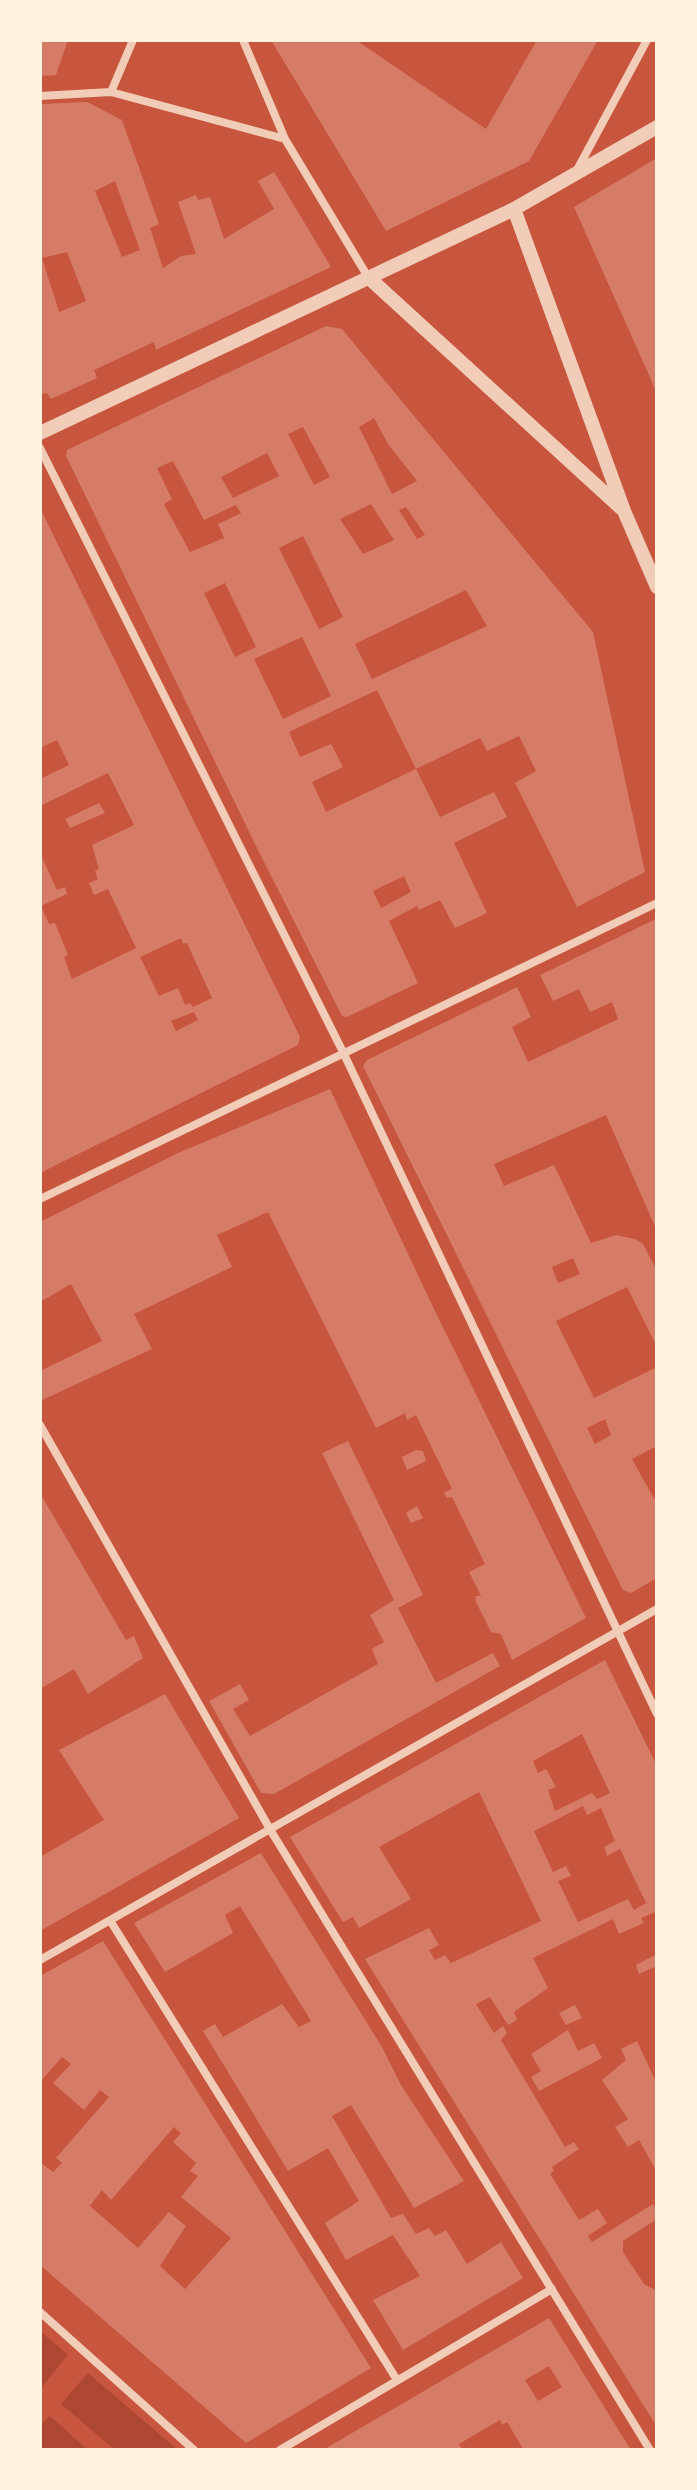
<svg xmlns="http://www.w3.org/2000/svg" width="697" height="2490" font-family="Cabin,sans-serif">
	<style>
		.green { fill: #ae4732 }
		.building { fill: #d67c66; fill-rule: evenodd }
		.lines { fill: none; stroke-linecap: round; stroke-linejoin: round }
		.minor { stroke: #f1ccb7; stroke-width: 8 }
		.tertiary { stroke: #f1ccb7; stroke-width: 14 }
	</style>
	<rect width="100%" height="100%" fill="#c8553d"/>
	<path class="green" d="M 40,2331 L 68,2355 L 40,2389 Z
		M 88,2373 L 178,2450 L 115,2450 L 61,2404 Z
		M 50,2416 L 88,2450 L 40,2450 L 40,2426 Z"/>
	<path class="building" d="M 40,40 L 68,40 L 56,75 L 40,76 Z
		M 271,40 L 356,40 L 486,129 L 537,40 L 598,40 L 529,161 L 386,231 Z
		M 87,102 L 122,120 L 159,224 L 150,228 L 163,268 L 181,256 L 196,254 L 178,202 L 196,195 L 198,200 L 210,197 L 224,239 L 274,209 L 258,181 L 274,172 L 331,267 L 156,350 L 154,342 L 94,370 L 97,378 L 51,399 L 47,393 L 40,394 L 40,104 ZM 115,181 L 140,250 L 122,257 L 95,191 ZM 67,252 L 86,301 L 59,312 L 42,258 Z
		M 657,158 L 657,393 L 574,207 Z
		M 326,326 L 342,329 L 593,632 L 645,872 L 577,907 L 515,783 L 536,771 L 519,736 L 487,751 L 480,738 L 416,769 L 377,690 L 289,732 L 300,757 L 331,744 L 343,767 L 312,782 L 326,812 L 416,769 L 440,817 L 494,792 L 507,817 L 454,843 L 487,913 L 455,928 L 440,900 L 419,910 L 417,906 L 389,921 L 418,983 L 347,1017 L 342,1016 L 256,846 L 66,456 L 67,450 ZM 374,418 L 388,444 L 417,481 L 392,494 L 359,427 ZM 303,427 L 330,477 L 314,485 L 288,434 ZM 267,453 L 279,476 L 233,498 L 221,477 ZM 173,461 L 204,520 L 236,505 L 241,513 L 218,524 L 224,538 L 190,552 L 164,504 L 172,499 L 157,468 ZM 371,504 L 394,540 L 363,554 L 340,519 ZM 406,507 L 425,535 L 417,539 L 399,510 ZM 303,536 L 343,617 L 319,629 L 279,548 ZM 225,583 L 256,647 L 235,657 L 204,593 ZM 466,590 L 487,626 L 372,679 L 355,644 ZM 302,637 L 331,696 L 283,719 L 254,659 ZM 404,876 L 411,892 L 381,908 L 373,891 Z
		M 40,508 L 300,1037 L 298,1045 L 40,1173 L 40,853 L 57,890 L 65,887 L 67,894 L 41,906 L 49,924 L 55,923 L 68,955 L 64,957 L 72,979 L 136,948 L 108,889 L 94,895 L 89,883 L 98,879 L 95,871 L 99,869 L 92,845 L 134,825 L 108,773 L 40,806 L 40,779 L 69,765 L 57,740 L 40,748 ZM 181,938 L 183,944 L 187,943 L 212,998 L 193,1007 L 190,1003 L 185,1005 L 178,988 L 159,996 L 140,957 ZM 194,1012 L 198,1020 L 176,1031 L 171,1021 Z
		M 99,803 L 105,813 L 70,828 L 65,819 Z
		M 656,919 L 657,1231 L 606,1115 L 494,1164 L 504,1186 L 554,1165 L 591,1243 L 616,1235 L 635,1239 L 643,1244 L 657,1271 L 657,1347 L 627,1287 L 556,1321 L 594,1398 L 657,1367 L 657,1446 L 632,1459 L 657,1504 L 657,1578 L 631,1593 L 623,1590 L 363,1066 L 367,1060 L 517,987 L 531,1017 L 512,1027 L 528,1062 L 618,1019 L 612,1002 L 590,1012 L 579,989 L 553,1001 L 540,975 ZM 573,1258 L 580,1274 L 558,1283 L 552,1267 ZM 605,1419 L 611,1435 L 595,1444 L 587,1428 Z
		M 330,1089 L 435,1311 L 586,1618 L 512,1660 L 501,1634 L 491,1632 L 476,1602 L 476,1596 L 481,1596 L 469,1572 L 485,1564 L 452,1497 L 447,1498 L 444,1493 L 452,1489 L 416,1415 L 407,1420 L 405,1413 L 376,1428 L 268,1212 L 217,1235 L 232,1267 L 134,1314 L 152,1349 L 40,1401 L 40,1371 L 102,1341 L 71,1284 L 40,1302 L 40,1222 L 178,1153 Z
		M 348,1441 L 423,1595 L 398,1608 L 436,1683 L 493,1653 L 500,1666 L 274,1794 L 261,1793 L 209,1701 L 240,1684 L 249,1700 L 233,1709 L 250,1736 L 378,1664 L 372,1649 L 384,1642 L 370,1615 L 394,1600 L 322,1453 Z
		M 416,1450 L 423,1451 L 426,1461 L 407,1470 L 402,1457 Z
		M 40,1493 L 126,1640 L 134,1636 L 143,1658 L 88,1694 L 74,1669 L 40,1689 Z
		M 417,1506 L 423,1518 L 411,1523 L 406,1513 Z
		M 605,1660 L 657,1766 L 657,1917 L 655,1912 L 641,1918 L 644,1923 L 619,1934 L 613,1919 L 533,1958 L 548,1988 L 514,2012 L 517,2020 L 508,2025 L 490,1997 L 476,2004 L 494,2033 L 503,2026 L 507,2033 L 501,2040 L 565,2147 L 574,2142 L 579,2149 L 552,2167 L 554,2171 L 550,2174 L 579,2220 L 598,2209 L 607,2223 L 588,2236 L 592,2242 L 653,2204 L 657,2212 L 657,2219 L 623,2241 L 623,2252 L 644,2284 L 657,2291 L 657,2427 L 365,1959 L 429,1928 L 439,1945 L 429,1950 L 435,1960 L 445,1955 L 451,1963 L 541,1921 L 479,1792 L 379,1847 L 411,1899 L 359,1928 L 353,1917 L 343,1922 L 290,1837 ZM 582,1734 L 610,1793 L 597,1799 L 592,1793 L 555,1811 L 548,1790 L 556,1787 L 546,1769 L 538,1773 L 533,1761 ZM 583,1806 L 587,1815 L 601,1808 L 615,1841 L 604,1847 L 607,1856 L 620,1849 L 646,1903 L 634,1910 L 628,1899 L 578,1922 L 558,1881 L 571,1876 L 566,1866 L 553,1872 L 534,1831 Z
		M 165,1694 L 239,1818 L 40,1931 L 40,1857 L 104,1820 L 59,1750 Z
		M 261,1853 L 382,2047 L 401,2085 L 464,2181 L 414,2208 L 351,2105 L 332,2116 L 391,2218 L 403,2214 L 416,2234 L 429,2228 L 435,2236 L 446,2230 L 467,2264 L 501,2242 L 523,2278 L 403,2350 L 373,2300 L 420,2276 L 393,2235 L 346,2260 L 325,2223 L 359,2201 L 328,2148 L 288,2171 L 203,2031 L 215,2024 L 223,2037 L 282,2004 L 299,2027 L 311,2021 L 240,1906 L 225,1915 L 233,1933 L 165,1972 L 134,1923 Z
		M 103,1941 L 371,2368 L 246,2443 L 40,2265 L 40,2162 L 53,2172 L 62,2163 L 56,2158 L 109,2097 L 100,2090 L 84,2110 L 53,2083 L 71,2064 L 62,2057 L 40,2082 L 40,1976 ZM 174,2127 L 181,2133 L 173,2142 L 196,2163 L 190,2171 L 198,2176 L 181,2197 L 231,2238 L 185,2289 L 160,2266 L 186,2226 L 169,2212 L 138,2248 L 90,2206 L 102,2190 L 111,2200 Z
		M 657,1954 L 657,1966 L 639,1974 L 636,1965 Z
		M 575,2005 L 582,2018 L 566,2025 L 559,2013 Z
		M 568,2030 L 578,2051 L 594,2043 L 602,2058 L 539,2091 L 531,2077 L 541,2071 L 531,2054 Z
		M 637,2041 L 657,2084 L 657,2172 L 639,2140 L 628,2147 L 615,2127 L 628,2119 L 602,2080 L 626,2060 L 621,2049 Z
		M 549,2318 L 631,2450 L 524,2450 L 507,2422 L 502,2425 L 500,2420 L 459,2444 L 462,2450 L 323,2450 ZM 549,2366 L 562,2387 L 538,2401 L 525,2380 Z"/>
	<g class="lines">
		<path class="minor" d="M 133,40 L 111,92 L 285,139 L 243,40
			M 40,96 L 111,92
			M 285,139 L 368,277
			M 577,170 L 647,40
			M 40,448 L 343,1052 L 657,1714
			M 40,1199 L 657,903
			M 40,1425 L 271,1831 L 650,2450
			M 111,1922 L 397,2380
			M 40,1960 L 657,1609
			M 40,2312 L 194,2450
			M 280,2450 L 552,2289"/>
		<path class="tertiary" d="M 514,209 L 624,511 L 657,587
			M 368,277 L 621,508
			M 40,433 L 514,209 L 657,127"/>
	</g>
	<rect width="697" height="2490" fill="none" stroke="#fff3e0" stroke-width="84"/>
</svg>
